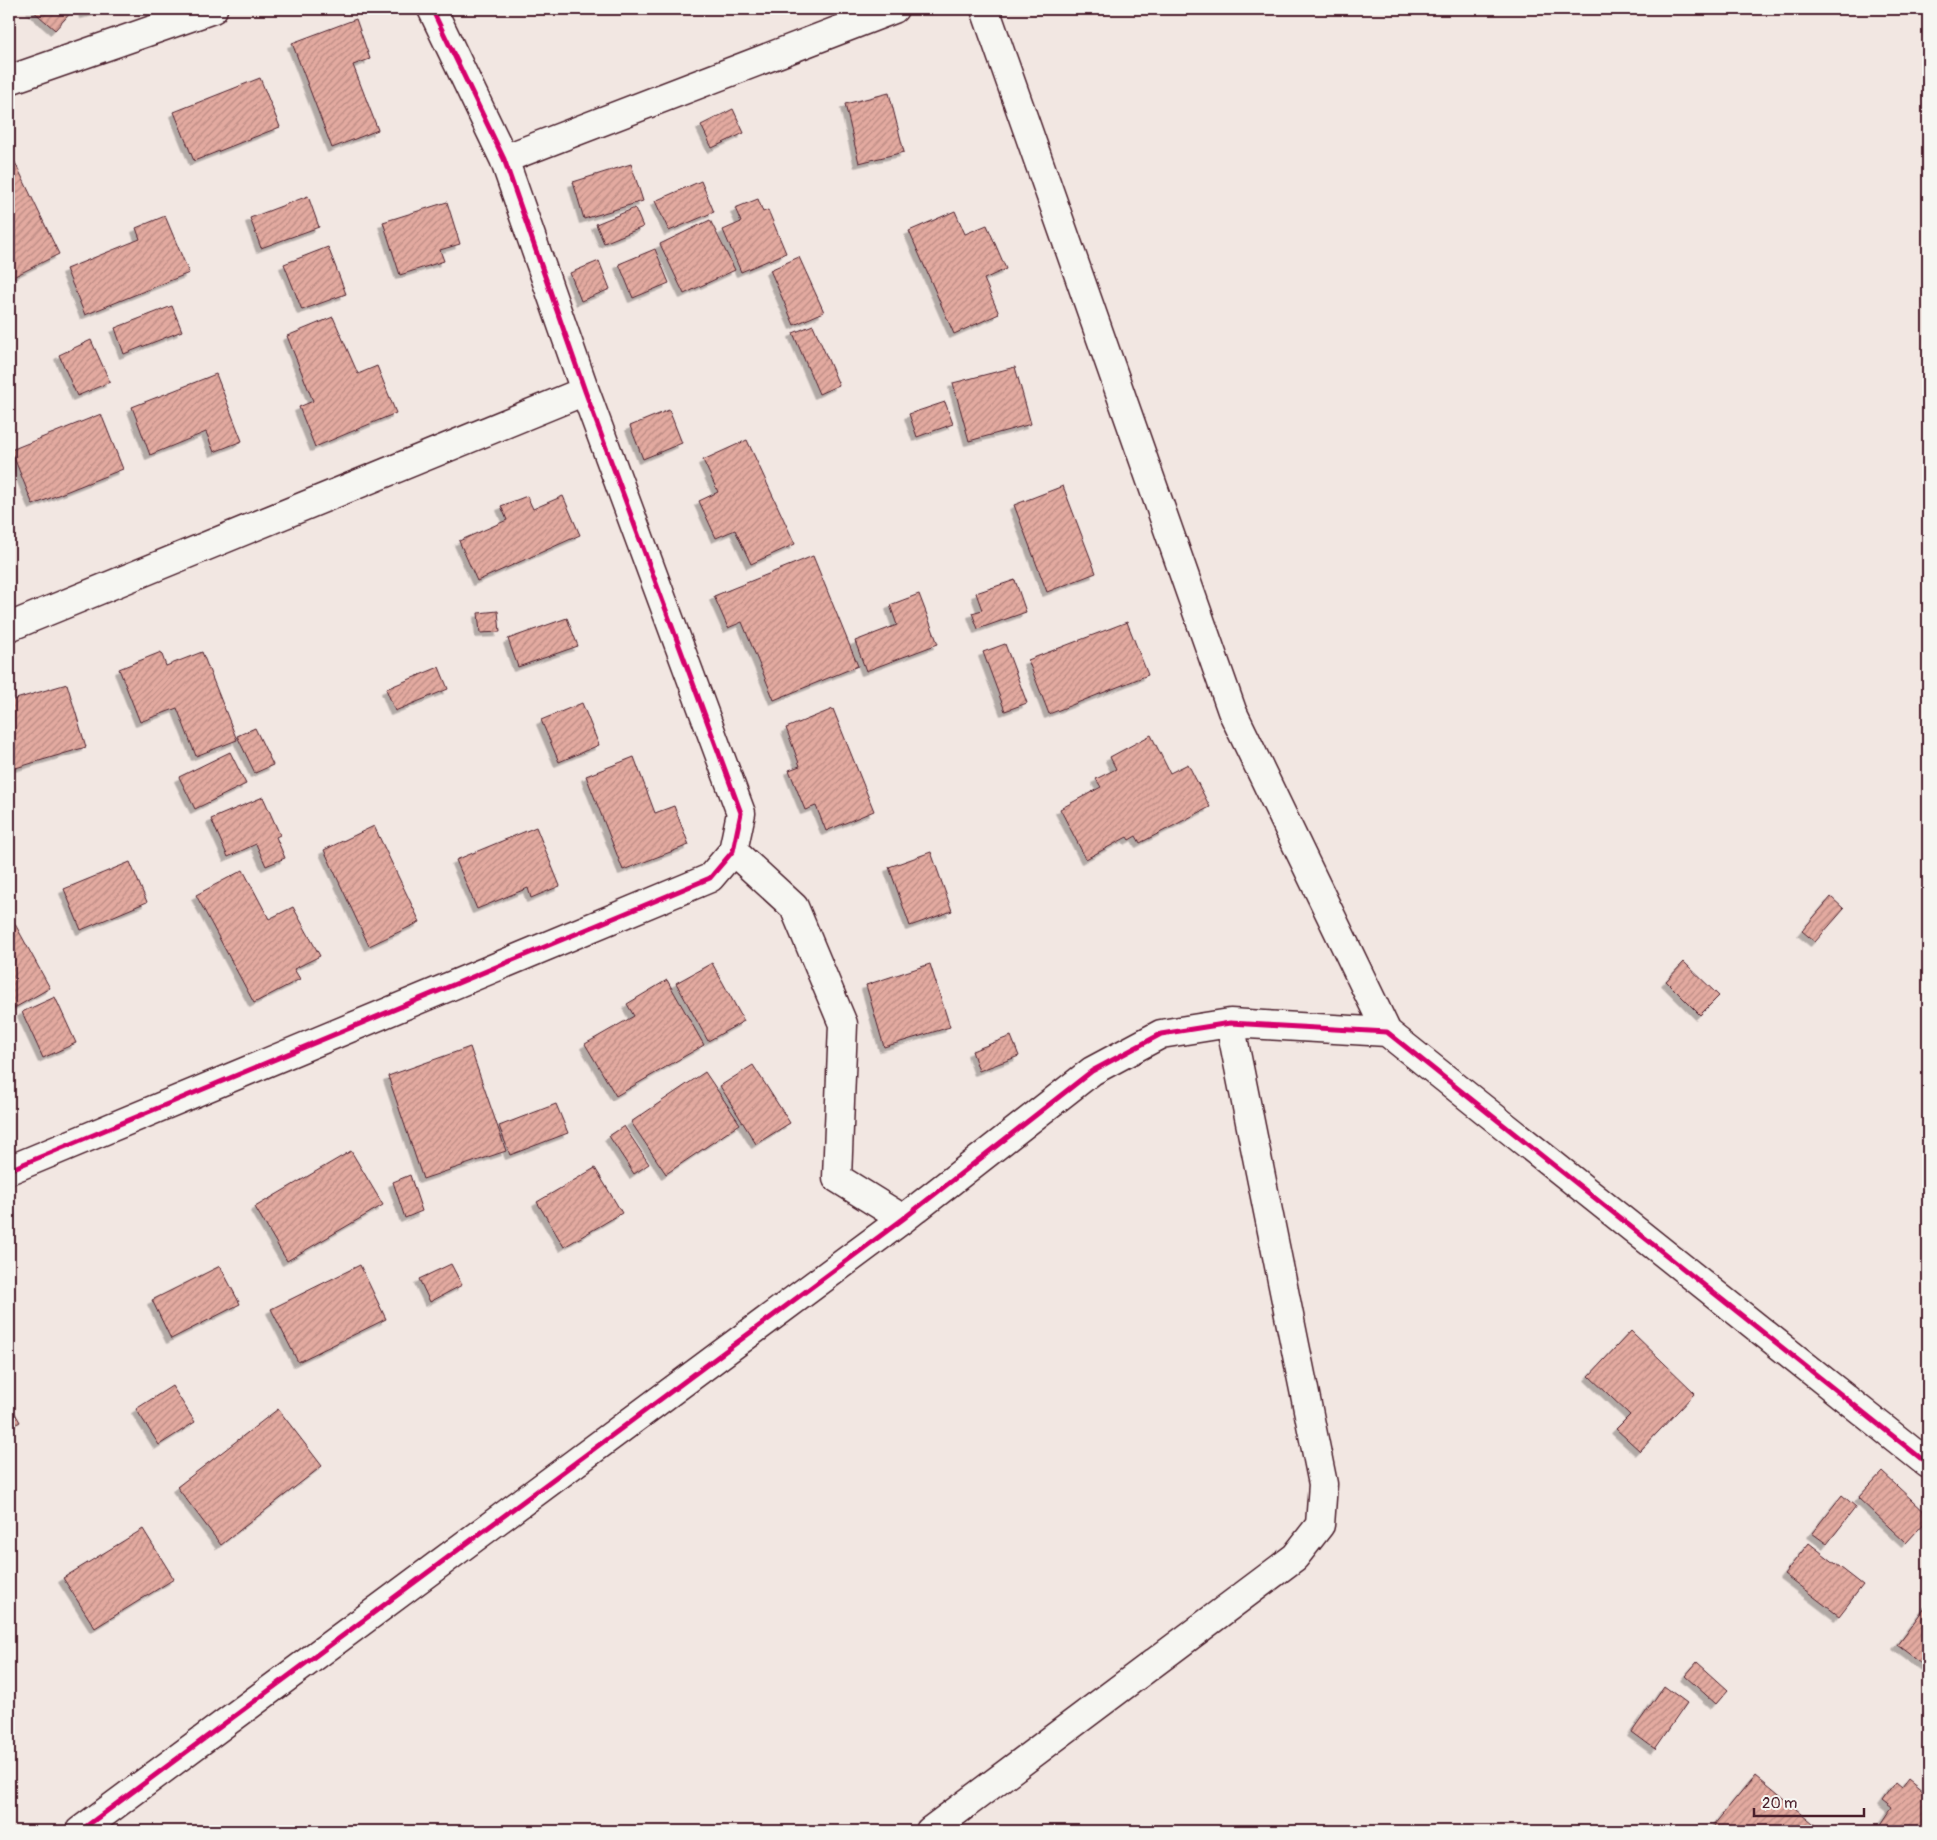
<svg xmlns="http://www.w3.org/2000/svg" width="1937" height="1840" font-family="Pangolin,sans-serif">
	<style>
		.building { fill: url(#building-hatch); stroke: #4a1f2b; filter: url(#shadow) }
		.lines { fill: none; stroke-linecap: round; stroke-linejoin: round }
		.minor-casing { stroke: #4a1f2b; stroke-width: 31 }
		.minor { stroke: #f6f6f2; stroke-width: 28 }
		.cycleway-casing { stroke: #f6f6f2; stroke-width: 8 }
		.cycleway { stroke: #d6006c; stroke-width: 5 }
	</style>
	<defs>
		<pattern id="building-hatch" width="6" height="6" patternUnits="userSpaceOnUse" patternTransform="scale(1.25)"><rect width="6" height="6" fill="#e3aaa0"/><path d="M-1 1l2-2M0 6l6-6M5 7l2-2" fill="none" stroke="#ba8a83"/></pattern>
		<filter id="shadow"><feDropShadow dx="-4.5" dy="4.5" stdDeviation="0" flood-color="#0004"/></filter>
	</defs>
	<rect width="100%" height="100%" fill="#f2e7e2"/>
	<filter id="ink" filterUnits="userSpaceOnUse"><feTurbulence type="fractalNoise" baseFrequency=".02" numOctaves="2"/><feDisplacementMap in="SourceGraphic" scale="10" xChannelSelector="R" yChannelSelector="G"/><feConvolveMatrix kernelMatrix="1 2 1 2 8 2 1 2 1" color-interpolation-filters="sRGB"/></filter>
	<g filter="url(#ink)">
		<path class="building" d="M 31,9 L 74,9 L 55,30 Z
			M 83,9 L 107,9 L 84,14 Z
			M 356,19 L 370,59 L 353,65 L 378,130 L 332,148 L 292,43 Z
			M 260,78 L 280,127 L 194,161 L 174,112 Z
			M 889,93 L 904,152 L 859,163 L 845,104 Z
			M 733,109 L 744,133 L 712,148 L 701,125 Z
			M 9,150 L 59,254 L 9,279 Z
			M 631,164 L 643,201 L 584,219 L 573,182 Z
			M 701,181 L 714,212 L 669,231 L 655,201 Z
			M 308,196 L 319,227 L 261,248 L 250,218 Z
			M 758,199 L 763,212 L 768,210 L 786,253 L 741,272 L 723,230 L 741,222 L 735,208 Z
			M 447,202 L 460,244 L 440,250 L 444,261 L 400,275 L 383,222 Z
			M 635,208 L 643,227 L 604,243 L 596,224 Z
			M 955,211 L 965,234 L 987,225 L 1006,269 L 984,279 L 999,314 L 954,334 L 909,231 Z
			M 165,216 L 189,273 L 85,315 L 66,269 L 140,239 L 136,228 Z
			M 710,220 L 735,270 L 684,294 L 660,244 Z
			M 328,247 L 346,294 L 302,310 L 284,264 Z
			M 655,249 L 669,283 L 633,298 L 619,264 Z
			M 799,257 L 824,312 L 794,325 L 770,270 Z
			M 599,261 L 610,289 L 581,301 L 570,273 Z
			M 172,306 L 182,331 L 124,354 L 115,328 Z
			M 333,317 L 358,374 L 377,366 L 396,413 L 315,447 L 299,407 L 313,401 L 287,336 Z
			M 813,325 L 839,385 L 819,394 L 793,333 Z
			M 91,340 L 110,382 L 77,396 L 59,355 Z
			M 1015,367 L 1031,424 L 969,441 L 953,383 Z
			M 216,374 L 242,441 L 214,452 L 206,432 L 150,455 L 132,407 Z
			M 945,402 L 953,424 L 917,437 L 909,414 Z
			M 669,410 L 682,443 L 643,459 L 630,426 Z
			M 101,414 L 123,469 L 33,505 L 11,450 Z
			M 747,440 L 795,544 L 751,564 L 735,530 L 716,538 L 699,501 L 718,492 L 703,460 Z
			M 1063,486 L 1096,573 L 1047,592 L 1014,505 Z
			M 527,496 L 533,509 L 563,496 L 580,535 L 477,581 L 459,541 L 507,520 L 501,506 Z
			M 813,556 L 858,666 L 774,700 L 742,622 L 728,628 L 714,596 Z
			M 1015,580 L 1026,612 L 978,629 L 972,613 L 982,610 L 976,593 Z
			M 919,594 L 938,644 L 866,671 L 855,641 L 897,625 L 890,605 Z
			M 498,611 L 500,632 L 480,633 L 478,613 Z
			M 567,618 L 578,646 L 518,667 L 508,639 Z
			M 1127,622 L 1148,675 L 1049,714 L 1028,660 Z
			M 1005,644 L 1027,703 L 1005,711 L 983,652 Z
			M 161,652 L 166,666 L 202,652 L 237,740 L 196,756 L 177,708 L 140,722 L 119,669 Z
			M 439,667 L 448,689 L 395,711 L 386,689 Z
			M 67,684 L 86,747 L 9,770 L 9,701 Z
			M 582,703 L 599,745 L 559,762 L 541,720 Z
			M 833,709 L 874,811 L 826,831 L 816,806 L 805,810 L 789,770 L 800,766 L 786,728 Z
			M 255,728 L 273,765 L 255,773 L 237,736 Z
			M 1151,735 L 1170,773 L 1188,764 L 1210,807 L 1140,843 L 1136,836 L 1129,840 L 1127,837 L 1086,859 L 1060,809 L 1101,787 L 1096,779 L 1116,769 L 1110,757 Z
			M 230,752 L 246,784 L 195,809 L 179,777 Z
			M 634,757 L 655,813 L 674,806 L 689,845 L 623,870 L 586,776 Z
			M 263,797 L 280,835 L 276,837 L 285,858 L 266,866 L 256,844 L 228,857 L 211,819 Z
			M 374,826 L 420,922 L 369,946 L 324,850 Z
			M 536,827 L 560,886 L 531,898 L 528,888 L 477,909 L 456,860 Z
			M 931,852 L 952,911 L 910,926 L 889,867 Z
			M 130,862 L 147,902 L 81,930 L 64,889 Z
			M 243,870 L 269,919 L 293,907 L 320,956 L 294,969 L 300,979 L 254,1003 L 196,895 Z
			M 1831,897 L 1844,909 L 1815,942 L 1802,931 Z
			M 9,915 L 10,915 L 50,988 L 9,1011 Z
			M 1684,962 L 1719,996 L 1700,1015 L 1666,981 Z
			M 712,963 L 744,1021 L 708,1041 L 676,983 Z
			M 930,964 L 950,1027 L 884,1047 L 866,985 Z
			M 667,980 L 704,1045 L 616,1096 L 585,1044 L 634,1016 L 627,1004 Z
			M 55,997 L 76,1043 L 43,1058 L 22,1012 Z
			M 1011,1036 L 1019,1056 L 979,1071 L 972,1051 Z
			M 470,1047 L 506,1151 L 423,1179 L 388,1076 Z
			M 753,1065 L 790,1123 L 756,1144 L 720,1086 Z
			M 705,1072 L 740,1124 L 666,1174 L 631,1122 Z
			M 556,1104 L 568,1133 L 510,1155 L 499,1126 Z
			M 624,1126 L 649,1164 L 634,1174 L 609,1136 Z
			M 351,1151 L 383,1205 L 287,1261 L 255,1207 Z
			M 595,1168 L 622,1213 L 564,1247 L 537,1202 Z
			M 410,1175 L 422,1211 L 405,1218 L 393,1182 Z
			M 451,1264 L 462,1285 L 430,1302 L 419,1279 Z
			M 360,1265 L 386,1319 L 298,1362 L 271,1309 Z
			M 220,1266 L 240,1304 L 171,1339 L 152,1300 Z
			M 1631,1331 L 1695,1393 L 1640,1451 L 1616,1429 L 1630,1415 L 1589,1376 Z
			M 172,1386 L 195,1422 L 159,1445 L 136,1409 Z
			M 9,1403 L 20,1422 L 9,1429 Z
			M 278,1409 L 322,1466 L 221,1545 L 177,1487 Z
			M 1882,1472 L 1928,1515 L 1928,1519 L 1906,1543 L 1858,1498 Z
			M 1842,1495 L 1856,1507 L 1827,1544 L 1812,1533 Z
			M 143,1529 L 174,1579 L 95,1628 L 63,1578 Z
			M 1809,1543 L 1863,1585 L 1839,1616 L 1784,1574 Z
			M 1928,1603 L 1928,1668 L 1897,1645 Z
			M 1697,1662 L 1728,1690 L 1716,1704 L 1685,1676 Z
			M 1664,1686 L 1687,1703 L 1655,1749 L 1632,1732 Z
			M 1755,1775 L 1819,1828 L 1816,1831 L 1719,1831 L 1713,1826 Z
			M 1908,1779 L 1928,1795 L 1928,1831 L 1886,1831 L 1880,1827 L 1892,1809 L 1882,1801 L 1895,1783 L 1901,1788 Z"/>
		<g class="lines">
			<g class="minor-casing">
				<path id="minor" d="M 985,9 L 1232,711 L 1387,1032
					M 9,80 L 213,9
					M 504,159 L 894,9
					M 9,627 L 585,391
					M 733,851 L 794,907 L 843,1024 L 837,1178 L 903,1219
					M 9,1170 L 710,878 L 733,851 L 741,813 L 585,391 L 504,159 L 432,9
					M 80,1831 L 903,1219 L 1092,1071 L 1161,1034 L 1230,1023 L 1387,1032 L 1928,1464
					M 930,1831 L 1295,1557 L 1320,1525 L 1323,1484 L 1230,1023"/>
			</g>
			<use href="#minor" class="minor"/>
			<g class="cycleway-casing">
				<path id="cycleway" d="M 9,1170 L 710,878 L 733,851 L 741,813 L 585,391 L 504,159 L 432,9
					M 80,1831 L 903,1219 L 1092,1071 L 1161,1034 L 1230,1023 L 1387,1032 L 1928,1464"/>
			</g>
			<use href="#cycleway" class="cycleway"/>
		</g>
	</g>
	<rect width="1937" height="1840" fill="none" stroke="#f6f6f2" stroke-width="30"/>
	<rect x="15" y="15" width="1907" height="1810" fill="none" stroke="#4a1f2b" stroke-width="2" filter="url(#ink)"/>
	<path d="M1754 1808v8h110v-8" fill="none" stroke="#4a1f2b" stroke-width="2.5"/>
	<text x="1762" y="1808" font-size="15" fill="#4a1f2b" stroke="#f6f6f2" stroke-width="4" paint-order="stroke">20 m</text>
</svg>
